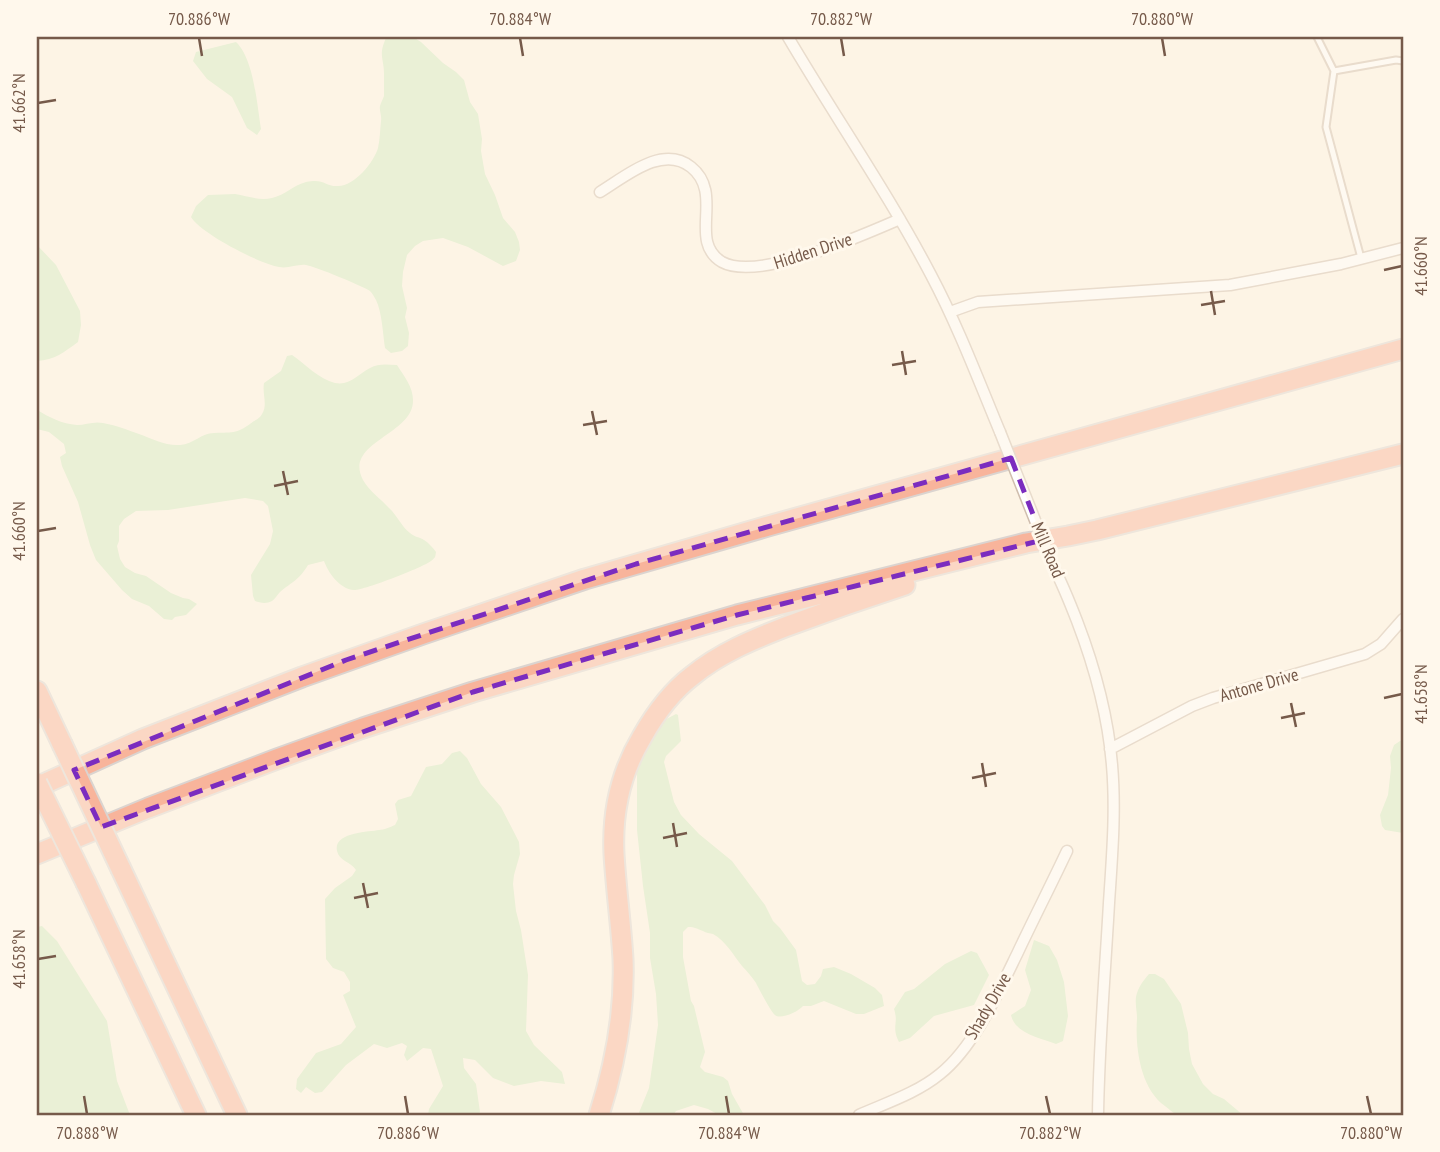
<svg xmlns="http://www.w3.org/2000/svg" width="1440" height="1152" font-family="'PT Sans Narrow',sans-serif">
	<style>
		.green { fill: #d3ebc3 }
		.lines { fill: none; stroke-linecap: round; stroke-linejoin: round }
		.lane-casing { stroke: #d0beae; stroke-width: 9 }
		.street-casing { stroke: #d0beae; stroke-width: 13 }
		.highway-casing { stroke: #dbd4d0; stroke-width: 23 }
		.lane { stroke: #fff; stroke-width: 5 }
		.street { stroke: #fff; stroke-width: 10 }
		.highway { stroke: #f8b49b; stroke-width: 19 }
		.street-bridge-casing { stroke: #d0beae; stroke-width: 13; stroke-linecap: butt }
		.highway-bridge-casing { stroke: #dbd4d0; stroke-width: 23; stroke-linecap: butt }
		.street-bridge { stroke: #fff; stroke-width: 10 }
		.highway-bridge { stroke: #f8b49b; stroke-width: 19 }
		.marked { fill: none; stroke: #7b2cbf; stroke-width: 5; stroke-dasharray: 14 9; stroke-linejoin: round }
		.ticks { fill: none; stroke: #765a4a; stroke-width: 2.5 }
		.labels { text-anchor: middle; stroke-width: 6; stroke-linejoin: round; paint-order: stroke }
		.street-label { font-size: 18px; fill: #765a4a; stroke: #fff8ec }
		.neatline { fill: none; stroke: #765a4a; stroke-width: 2.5 }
		.ticks-label { font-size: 18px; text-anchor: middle; fill: #765a4a }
	</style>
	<rect width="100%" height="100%" fill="#fdf4e5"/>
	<path class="green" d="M 390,37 L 413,37 L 421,42 L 443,63 L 456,72 L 464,80 L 470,102 L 478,114 L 482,139 L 481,151 L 485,174 L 495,195 L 503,218 L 515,232 L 519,242 L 520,250 L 516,261 L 503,266 L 468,247 L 443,238 L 423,241 L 415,246 L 407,255 L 403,272 L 402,286 L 407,308 L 405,317 L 409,333 L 408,346 L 402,351 L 391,353 L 385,348 C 383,335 382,312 376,300 C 374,297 373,294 370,291 C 365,287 314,266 306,265 C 297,264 288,269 279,267 C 260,264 200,233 191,217 L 196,206 L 208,195 C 217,195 227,194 235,194 C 248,196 259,201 272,198 C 285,195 294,185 306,182 C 324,178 324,186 337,186 C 354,187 374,162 378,148 C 380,139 380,130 381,121 C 382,116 379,110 380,106 C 381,102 383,99 384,96 C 384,89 384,81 384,74 C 384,58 378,56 386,38 Z
		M 236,42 C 254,59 257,105 261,129 L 257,135 L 247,128 L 232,97 L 207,79 L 193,61 L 196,52 Z
		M 37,245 L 56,265 L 80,311 L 81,325 L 78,342 C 64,352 55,360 37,361 Z
		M 292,355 C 305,364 319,379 335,383 C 350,386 358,374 370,368 C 379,363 388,365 397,365 C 404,376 413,387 413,400 C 414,435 343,442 363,480 C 370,492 380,498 389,508 C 397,515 401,526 410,533 C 414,537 420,537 424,540 C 429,543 433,548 436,552 C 435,557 436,557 431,561 C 424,567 362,591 354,590 C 339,589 328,572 324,561 L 308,565 C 299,580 292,582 280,592 C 277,595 275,599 272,601 C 267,604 260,603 255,601 L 253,596 L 251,575 L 270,544 L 273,531 L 268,506 L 263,501 L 245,498 L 168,510 L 136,511 L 124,519 L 119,526 L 119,541 L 117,546 L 120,559 L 125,567 L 135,573 L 146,576 L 171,593 L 183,598 L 189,599 L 197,604 L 186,615 L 175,617 L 172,620 L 164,619 L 149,606 L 132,599 L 122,590 L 96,560 L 90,545 L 78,502 L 62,466 L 60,457 L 66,453 L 64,444 L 49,432 L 37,429 L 37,410 C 49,417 62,424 77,425 C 85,425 94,421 103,423 C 115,425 128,430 139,434 C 153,439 165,446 180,445 C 194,444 201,433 214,433 C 235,432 237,434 254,421 C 256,420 261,417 262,414 C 268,405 262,394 264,383 L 281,371 L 287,356 Z
		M 676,714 L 678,715 L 681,741 L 666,756 L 664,762 L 674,802 L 681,815 L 699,834 L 732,861 L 765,905 L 773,921 L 780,928 L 796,950 L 802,981 L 807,985 L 815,984 L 821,976 L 823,969 L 834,967 L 851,974 L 875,988 L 882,995 L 884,1006 L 864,1014 L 856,1014 L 824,1001 L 811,1006 L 803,1006 C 798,1012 780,1020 775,1015 C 771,1012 759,989 756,983 C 752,977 747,971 742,966 C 734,956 725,940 713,934 C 710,933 706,933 703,931 C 697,929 695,927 688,927 L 683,932 L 683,957 L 691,1001 L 694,1006 L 705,1052 L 700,1067 L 705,1072 L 723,1077 L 728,1081 L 732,1094 L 744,1115 L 719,1115 L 708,1109 L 694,1105 L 676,1111 L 673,1115 L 638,1115 L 649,1088 L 658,1025 L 656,994 L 650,958 L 650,933 L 643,886 L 637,830 L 637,770 L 645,739 L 653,726 Z
		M 1403,739 L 1403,833 L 1385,830 L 1382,826 L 1380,815 L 1388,795 L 1391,768 L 1390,756 L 1394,745 Z
		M 460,751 L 467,758 L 481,784 L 501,807 L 519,842 L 520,854 L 514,875 L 513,884 L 516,911 L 521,930 L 528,975 L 526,1031 L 534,1045 L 562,1072 L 565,1084 L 541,1081 L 514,1086 L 493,1078 L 475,1060 L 463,1058 L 464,1068 L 476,1084 L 480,1112 L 478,1115 L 428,1115 L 429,1109 L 443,1086 L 431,1049 L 423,1048 L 407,1061 L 404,1055 L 407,1046 L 402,1043 L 387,1048 L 374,1044 L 346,1065 L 322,1092 L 315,1093 L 306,1087 L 301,1093 L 296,1089 L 297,1079 L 316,1053 L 341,1044 L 356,1027 L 343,995 L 350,991 L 350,982 L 344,972 L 333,968 L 326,959 L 325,899 L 335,888 L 352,876 L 356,870 C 351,862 339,861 337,851 C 333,832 369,832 379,830 C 384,830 390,827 395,825 L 398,819 L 395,804 L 398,800 L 411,796 L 426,767 L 442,764 L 452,753 Z
		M 42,926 L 57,941 L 107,1021 L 117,1081 L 130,1115 L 37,1115 L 37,927 Z
		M 1034,940 L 1049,946 L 1057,960 L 1064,982 L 1068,1016 L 1063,1041 L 1056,1044 C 1041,1038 1015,1034 1011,1015 L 1025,1006 L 1031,990 L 1025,970 Z
		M 971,951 L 977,953 L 989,975 L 974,1005 L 934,1016 L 910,1038 L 899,1042 C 891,1026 899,1024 894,1009 L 905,992 L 914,989 L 945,964 Z
		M 1149,974 L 1155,974 L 1164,979 L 1181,1004 L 1188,1033 L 1189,1049 L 1192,1064 L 1203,1084 L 1213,1094 L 1224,1099 L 1243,1115 C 1227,1115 1210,1115 1194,1115 C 1190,1115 1183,1116 1178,1115 C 1174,1114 1169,1109 1165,1106 C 1140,1088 1135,1047 1137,1018 C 1137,1011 1135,1004 1136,997 C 1138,987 1143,981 1149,974 Z"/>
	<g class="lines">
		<g class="lane-casing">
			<path id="lane" d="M 1317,37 L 1334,71 L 1326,127 L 1361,258
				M 1334,71 L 1396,60 L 1403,61"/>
		</g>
		<g class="street-casing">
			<path id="street" d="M 788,37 C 835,117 888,193 931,275 C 958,326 978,379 1000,432
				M 600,192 C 625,177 662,144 691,167 C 725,194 687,241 722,262 C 758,282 863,235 900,219
				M 950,312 L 978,302 L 1230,285 L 1341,264 L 1403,248
				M 1054,568 C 1063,585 1070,603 1077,621 C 1095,668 1108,715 1112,765 C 1116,811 1112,857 1109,903 C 1105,974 1099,1044 1098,1115
				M 1110,749 L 1192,706 L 1213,698 L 1365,654 L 1381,644 L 1403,619
				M 859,1115 C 886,1103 917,1093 940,1074 C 974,1047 999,991 1018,952 C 1034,918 1051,885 1067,851"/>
		</g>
		<g class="highway-casing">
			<path id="highway" d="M 37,691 L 62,744
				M 37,787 L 143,739 L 302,677 L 423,634 L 585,579 L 768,526 L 1403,349
				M 37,854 L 148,808 L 277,759 L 363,728 L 473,692 L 737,615 L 1026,543 L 1068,536 L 1097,530 L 1403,454
				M 121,869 L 237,1115
				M 86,883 L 196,1115
				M 599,1115 C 615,1065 625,1012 623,959 C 621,924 616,889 614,854 C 612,813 621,772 642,737 C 655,714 671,692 692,676 C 720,653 752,640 785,627 C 825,612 865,598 905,585"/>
		</g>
		<use href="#lane" class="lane"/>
		<use href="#street" class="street"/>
		<use href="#highway" class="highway"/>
		<g class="street-bridge-casing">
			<path id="street-bridge" d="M 1000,432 L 1054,568"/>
		</g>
		<g class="highway-bridge-casing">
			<path id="highway-bridge" d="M 62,744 L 121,869
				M 37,783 L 86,883"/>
		</g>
		<use href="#street-bridge" class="street-bridge"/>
		<use href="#highway-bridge" class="highway-bridge"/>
	</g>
	<path d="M0 0H1440V1152H0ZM 1011,458 L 1043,540 L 737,615 L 473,692 L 101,827 L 74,770 L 346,660 L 636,564 Z" fill="#fdf4e5" fill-opacity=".55" fill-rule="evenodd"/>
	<path class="marked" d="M 1011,458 L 1043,540 L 737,615 L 473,692 L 101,827 L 74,770 L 346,660 L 636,564 Z"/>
	<path class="ticks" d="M 199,38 L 202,56M 520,38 L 523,56M 841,38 L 844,56M 1162,38 L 1165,56M 38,103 L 56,100M 1384,270 L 1402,266M 1211,291 L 1215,315M 1201,305 L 1225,301M 902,351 L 906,375M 892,365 L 916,361M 592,411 L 597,435M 583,425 L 607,421M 283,471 L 288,495M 274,486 L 298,481M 38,531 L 56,528M 1384,698 L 1402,694M 1291,703 L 1296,727M 1281,718 L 1305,713M 982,763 L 986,787M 972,778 L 996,773M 673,823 L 677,847M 663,838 L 687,833M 363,883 L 368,908M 354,898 L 378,893M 38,959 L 56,956M 84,1096 L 87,1114M 405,1096 L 408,1114M 726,1096 L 729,1114M 1046,1096 L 1050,1114M 1367,1096 L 1371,1114"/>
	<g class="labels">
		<g class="street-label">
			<text transform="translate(813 251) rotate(-18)" y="6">Hidden Drive</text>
			<text transform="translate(1048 550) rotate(67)" y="6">Mill Road</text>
			<text transform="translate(1259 685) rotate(-16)" y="6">Antone Drive</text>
			<text transform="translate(988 1006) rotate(-60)" y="6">Shady Drive</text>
		</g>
	</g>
	<rect width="1440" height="1152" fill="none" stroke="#fff8ec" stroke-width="77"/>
	<rect x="38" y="38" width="1364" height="1076" class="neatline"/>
	<g class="ticks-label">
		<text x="199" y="25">70.886°W</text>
		<text x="520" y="25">70.884°W</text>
		<text x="841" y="25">70.882°W</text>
		<text x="1162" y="25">70.880°W</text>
		<text transform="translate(19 103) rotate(-90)" y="6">41.662°N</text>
		<text transform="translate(1421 266) rotate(-90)" y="6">41.660°N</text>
		<text transform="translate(19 531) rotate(-90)" y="6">41.660°N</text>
		<text transform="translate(1421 694) rotate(-90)" y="6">41.658°N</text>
		<text transform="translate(19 959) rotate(-90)" y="6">41.658°N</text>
		<text x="87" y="1139">70.888°W</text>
		<text x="408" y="1139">70.886°W</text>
		<text x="729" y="1139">70.884°W</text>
		<text x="1050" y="1139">70.882°W</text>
		<text x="1371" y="1139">70.880°W</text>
	</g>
</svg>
